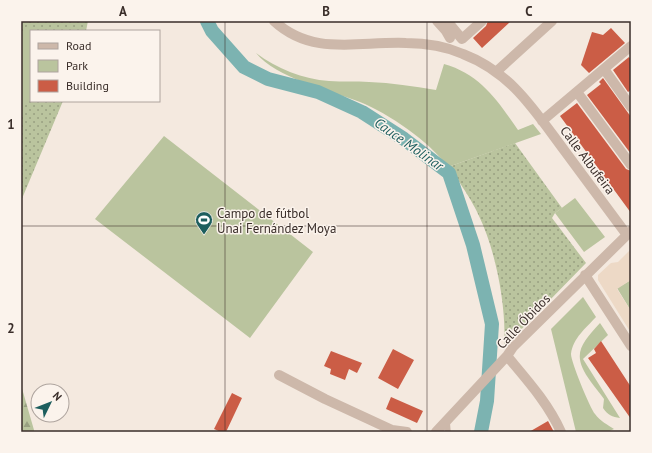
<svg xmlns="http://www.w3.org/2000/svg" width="652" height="453" font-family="'PT Sans',sans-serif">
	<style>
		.grass { fill: url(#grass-dots) }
		.forest { fill: url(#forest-firs) }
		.green { fill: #bac49e }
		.plaza { fill: #edd9c6 }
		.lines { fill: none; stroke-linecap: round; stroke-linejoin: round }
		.canal { stroke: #7cb3b1; stroke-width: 14 }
		.building { fill: #cb5d46 }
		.lane { stroke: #cdb8aa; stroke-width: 5.5 }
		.street { stroke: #cdb8aa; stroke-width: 10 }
		.grid { fill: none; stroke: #3a2e2a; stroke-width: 1; stroke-opacity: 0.55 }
		.labels { text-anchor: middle; stroke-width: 3; stroke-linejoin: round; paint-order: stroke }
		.street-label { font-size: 13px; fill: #3a2e2a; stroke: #fbf3ec }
		.poi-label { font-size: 13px; fill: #3a2e2a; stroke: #fbf3ec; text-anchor: start }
		.water-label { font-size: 14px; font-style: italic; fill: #1d5e5e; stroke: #fbf3ec }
		.neatline { fill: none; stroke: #3a2e2a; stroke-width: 1.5 }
		.grid-label { font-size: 13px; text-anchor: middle; font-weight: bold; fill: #3a2e2a }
	</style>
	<defs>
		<pattern id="grass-dots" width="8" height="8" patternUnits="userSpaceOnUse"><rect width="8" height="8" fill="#bac49e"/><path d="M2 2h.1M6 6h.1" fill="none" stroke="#98a081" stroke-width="1.8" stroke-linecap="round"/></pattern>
		<pattern id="forest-firs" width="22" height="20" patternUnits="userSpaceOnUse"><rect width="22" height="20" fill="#bac49e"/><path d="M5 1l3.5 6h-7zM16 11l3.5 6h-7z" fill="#98a081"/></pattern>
	</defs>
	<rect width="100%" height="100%" fill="#f4e9df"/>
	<path class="grass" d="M 21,21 L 88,21 L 86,31 L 31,31 L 31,101 L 63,101 L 21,201 Z
		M 515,143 L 562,208 L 555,213 L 552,218 L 586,263 L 504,347 C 507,309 496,251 479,216 C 473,202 458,179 448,167 Z"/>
	<path class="forest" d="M 21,385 L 34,430 L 34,432 L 21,432 Z"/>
	<path class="green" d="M 27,26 L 38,31 L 31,31 L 31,93 L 21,114 L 21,39 Z
		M 256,53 C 277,69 303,79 329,81 C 343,82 356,81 369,82 C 392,83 413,86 436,90 L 444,64 C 480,74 498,101 518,130 L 533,124 L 541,134 L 448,167 C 430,142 388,113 360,102 C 329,90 276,78 256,53 Z
		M 164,136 L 313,252 L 250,338 L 95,219 Z
		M 575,198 L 605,237 L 584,252 L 555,213 Z
		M 631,280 L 631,311 L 617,288 Z
		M 583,297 L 596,317 C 586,328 573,338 571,354 C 571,362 590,408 595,414 C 600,421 608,425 614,429 L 607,432 L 576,432 L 551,329 Z
		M 600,323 L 608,335 L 583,359 L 620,418 C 612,417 608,415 603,408 L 604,399 C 600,393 595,388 591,382 C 571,355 580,345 600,323 Z"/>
	<path class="plaza" d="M 631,249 L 631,280 L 617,289 L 631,311 L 631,333 L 598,280 L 598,275 L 611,263 L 618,262 Z"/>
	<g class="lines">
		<path class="canal" d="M 207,21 L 212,31 L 244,67 L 268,79 L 318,92 L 362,112 L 404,139 L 449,173 L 473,245 L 492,324 L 487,401 L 481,432"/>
	</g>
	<path class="building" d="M 488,21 L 511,21 L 482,48 L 473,38 L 486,26 Z
		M 611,28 L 625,43 L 589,73 L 581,65 L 592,32 L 603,35 Z
		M 629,57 L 631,60 L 631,90 L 628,92 L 613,70 Z
		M 603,78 L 631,117 L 631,154 L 587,95 L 601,84 L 599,82 Z
		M 577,103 L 626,169 L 631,171 L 631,213 L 560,116 Z
		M 601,341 L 631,387 L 631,419 L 588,358 L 596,353 L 594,349 Z
		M 393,349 L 414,360 L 398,389 L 378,378 Z
		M 331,351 L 362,363 L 357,373 L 349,369 L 345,380 L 330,374 L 331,369 L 324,366 Z
		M 232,393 L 242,398 L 226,432 L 221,432 L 214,429 Z
		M 391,397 L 423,411 L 417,423 L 386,409 Z
		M 548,421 L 554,432 L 529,432 Z"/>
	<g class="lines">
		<path class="lane" d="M 447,420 L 448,432"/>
		<path class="street" d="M 274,21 C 313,57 359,41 406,43 C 426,43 445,46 463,54 C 512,73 534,110 564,150 C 585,178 606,207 627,235
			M 437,21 L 446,31 L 450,38
			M 447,21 L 462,39 L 482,21
			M 604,69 L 631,107
			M 496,72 L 552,21
			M 577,92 L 631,165
			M 542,121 L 631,46
			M 585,275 L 631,346
			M 507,356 C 527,380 548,403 561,432
			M 279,375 L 325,399 L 392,430 L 407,432
			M 436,432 L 507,356 L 513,347 L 631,231"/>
	</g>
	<path class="grid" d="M 225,21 L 225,432M 427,21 L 427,432M 21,226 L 631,226"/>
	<defs>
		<g id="stadium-pin" transform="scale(0.9)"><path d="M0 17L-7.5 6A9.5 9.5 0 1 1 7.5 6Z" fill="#1d5e5e" stroke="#fbf3ec"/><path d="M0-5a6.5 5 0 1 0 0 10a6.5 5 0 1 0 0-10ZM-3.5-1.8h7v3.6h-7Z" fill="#fff"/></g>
	</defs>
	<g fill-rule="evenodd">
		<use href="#stadium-pin" x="204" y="220"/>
	</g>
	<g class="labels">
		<g class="street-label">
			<text transform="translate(588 160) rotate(53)" y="5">Calle Albufeira</text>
			<text transform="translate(523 321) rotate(-46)" y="5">Calle Óbidos</text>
		</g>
		<g class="poi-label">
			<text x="217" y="218">Campo de fútbol<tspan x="217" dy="15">Unai Fernández Moya</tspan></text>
		</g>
		<g class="water-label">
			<text transform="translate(409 144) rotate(35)" y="5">Cauce Molinar</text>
		</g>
	</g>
	<rect width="652" height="453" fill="none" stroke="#fbf3ec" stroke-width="44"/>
	<rect x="30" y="30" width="130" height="72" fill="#fbf3ec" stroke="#aea49e"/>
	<rect x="38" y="43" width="20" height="6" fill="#cdb8aa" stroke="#aea49e"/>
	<text x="66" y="50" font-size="12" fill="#3a2e2a">Road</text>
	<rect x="38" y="60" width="20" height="12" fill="#bac49e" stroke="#aea49e"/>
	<text x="66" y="70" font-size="12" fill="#3a2e2a">Park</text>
	<rect x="38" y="80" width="20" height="12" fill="#cb5d46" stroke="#aea49e"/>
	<text x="66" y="90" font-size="12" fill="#3a2e2a">Building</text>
	<g transform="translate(50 403) rotate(47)"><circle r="19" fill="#fbf3ec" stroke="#aea49e"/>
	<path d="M0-3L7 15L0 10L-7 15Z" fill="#1d5e5e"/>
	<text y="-6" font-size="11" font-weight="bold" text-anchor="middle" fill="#3a2e2a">N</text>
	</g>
	<rect x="22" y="22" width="608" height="409" class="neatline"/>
	<g class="grid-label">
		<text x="123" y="16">A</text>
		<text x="326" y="16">B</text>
		<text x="529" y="16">C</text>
		<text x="11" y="129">1</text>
		<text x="11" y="333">2</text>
	</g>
</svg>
